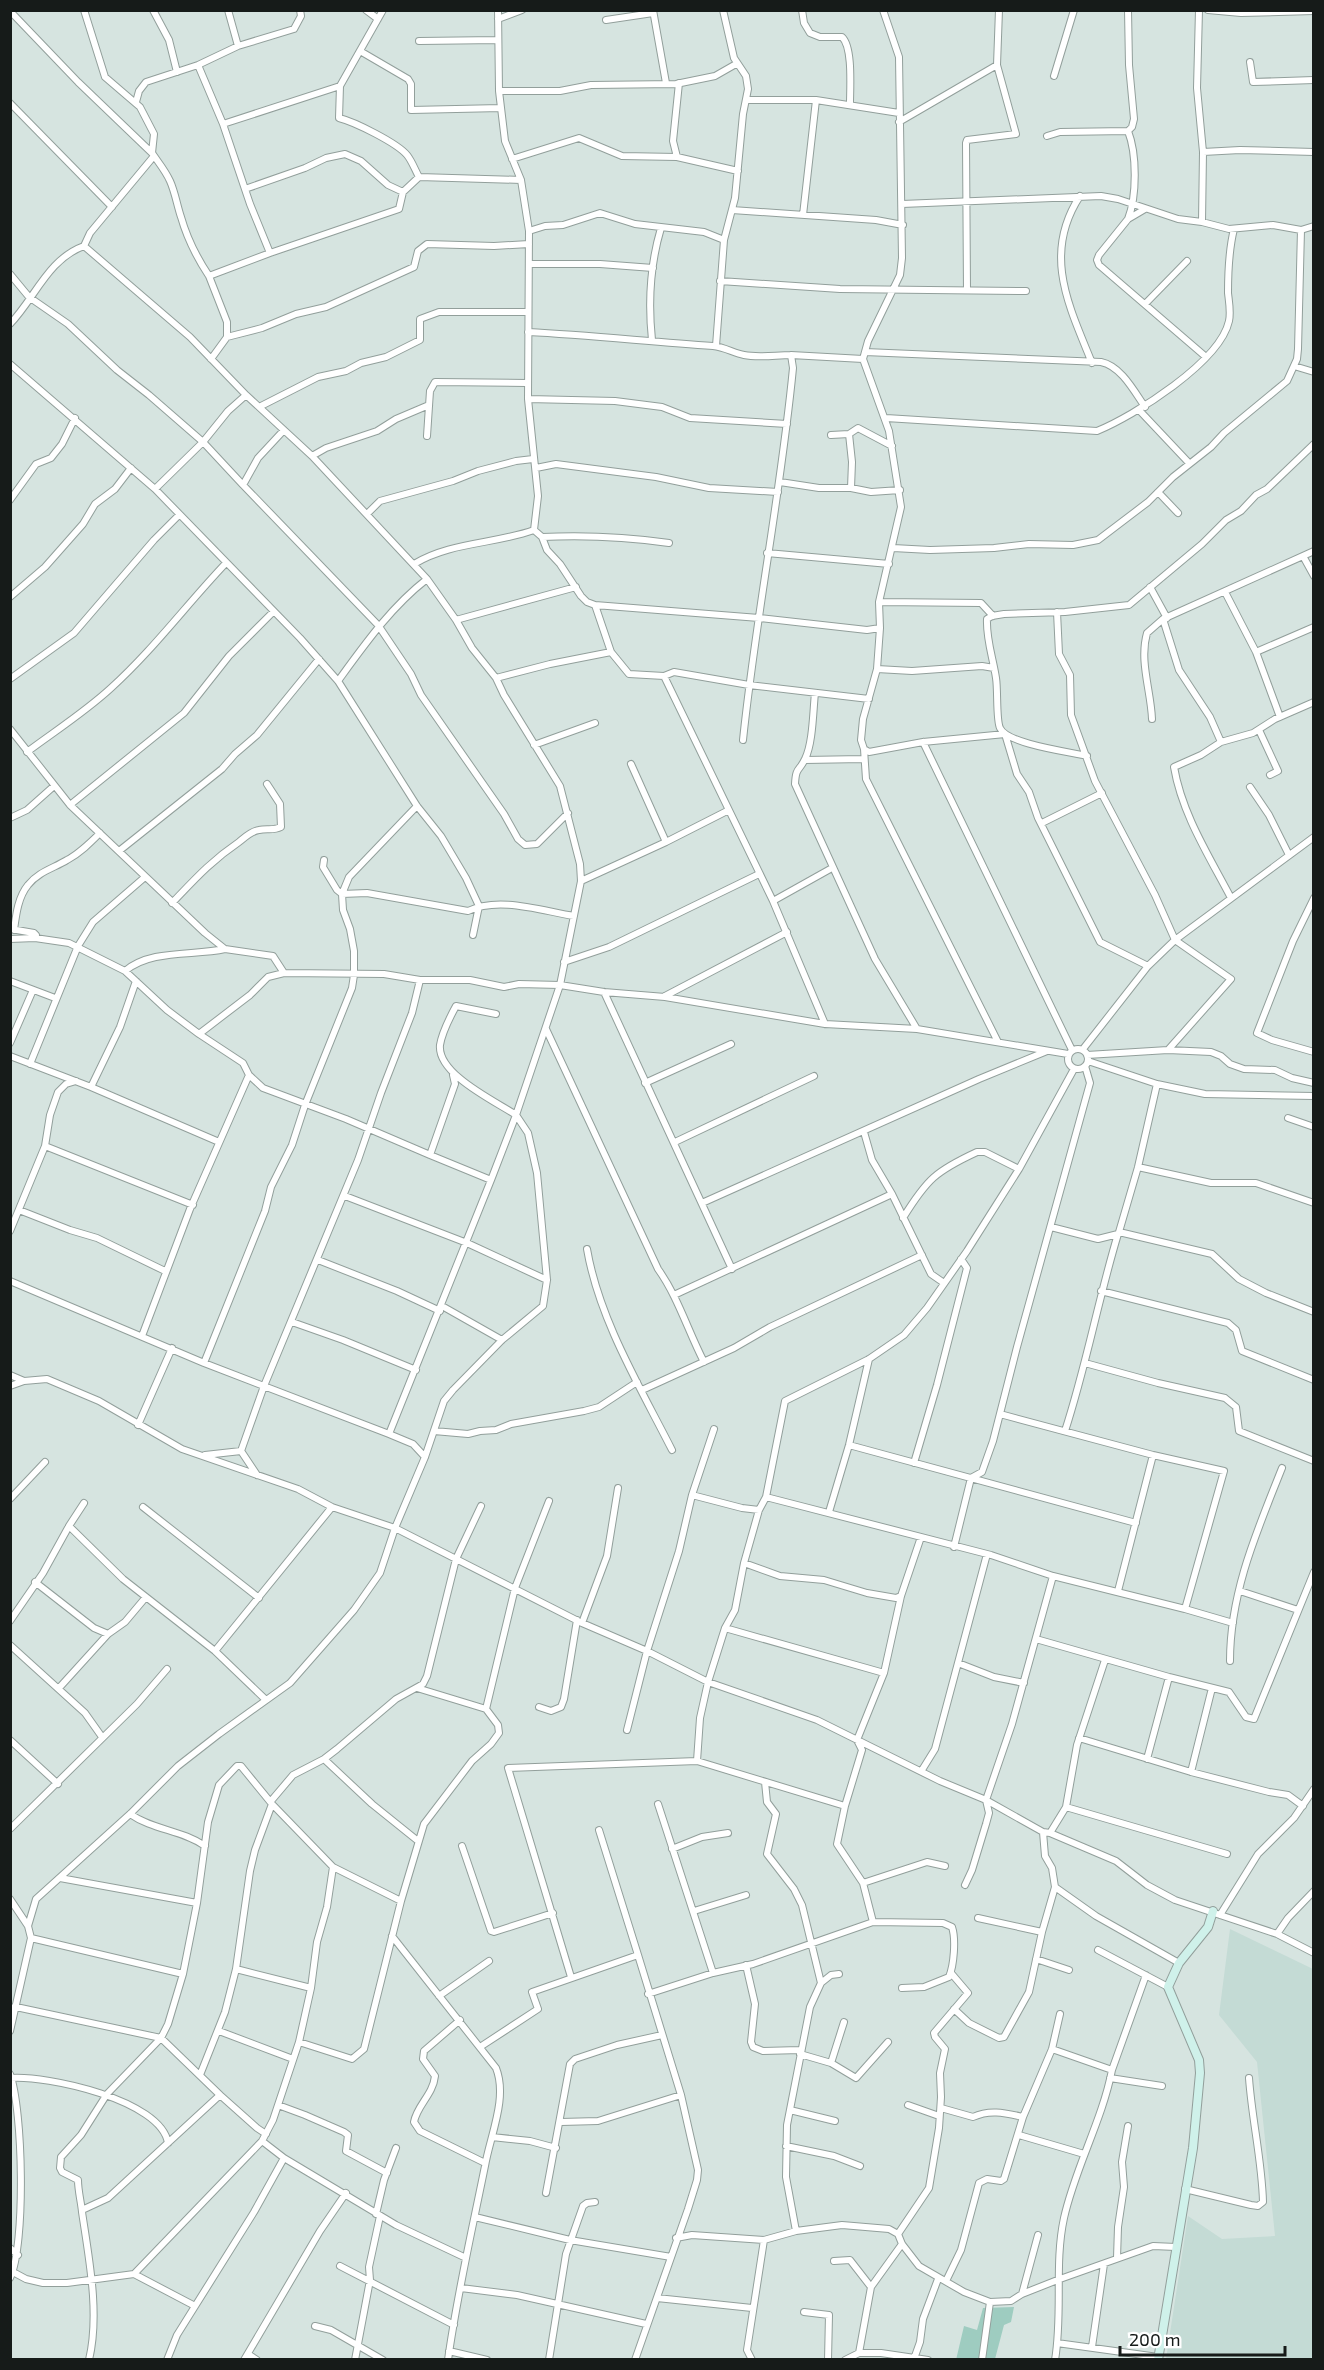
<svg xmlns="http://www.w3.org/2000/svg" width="1324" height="2370" font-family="'Exo 2',sans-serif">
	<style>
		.built { fill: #c4dbd5 }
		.green { fill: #9eccc0 }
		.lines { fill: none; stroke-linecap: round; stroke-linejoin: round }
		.street-casing { stroke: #929f9b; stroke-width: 8 }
		.secondary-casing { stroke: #929f9b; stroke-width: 10 }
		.street { stroke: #fff; stroke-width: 6 }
		.secondary { stroke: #cff1ea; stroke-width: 8 }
	</style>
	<rect width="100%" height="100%" fill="#d6e4e0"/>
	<path class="built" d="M 1230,1929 L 1313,1969 L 1313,2359 L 1166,2359 L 1188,2216 L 1222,2239 L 1275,2236 L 1257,2062 L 1219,2015 Z"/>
	<path class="green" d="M 1014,2307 L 1011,2322 L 1004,2325 L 995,2359 L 956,2360 L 964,2326 L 977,2330 L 983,2308 Z"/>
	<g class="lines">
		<g class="street-casing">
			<path id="street" d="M 84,10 L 105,77 L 140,107 L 154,134 L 152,153 C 158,162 165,170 170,181 C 175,192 177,205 181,217 C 187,238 197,258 209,276 L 270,253 L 250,204 L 223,124 L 340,86
				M 153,10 L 169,40 L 177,72
				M 228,10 L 238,46
				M 366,10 L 378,19
				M 383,10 L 340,86 L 339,118 C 355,122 397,143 407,155 C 412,161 415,170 419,177 L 521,180
				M 498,10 L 499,91 L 505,141 L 521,180 L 529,231 L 528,399 L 538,496 L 534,530 L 542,537 L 547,550 L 560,564 L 581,596 L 587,602 L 595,605 L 759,618 L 867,630 L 880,628
				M 653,10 L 666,83
				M 802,10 L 804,23 L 810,33 L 820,37 L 842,37 C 853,47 850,88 850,104
				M 883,10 L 899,57 L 902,258 L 900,275 L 868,341 L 863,359 L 889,431 L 901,507 L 879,602 L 880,628 L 877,669 L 863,719 L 861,740 L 864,749 L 866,779 L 998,1042
				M 1128,10 L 1129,65 L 1134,119 L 1132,127 L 1128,131 C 1137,154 1137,196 1128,219
				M 1199,10 L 1197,88 L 1203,152 L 1202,222
				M 1208,10 L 1241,13 L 1314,11
				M 10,11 L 78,82 L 152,153
				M 498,19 L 522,10
				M 606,20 L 653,13
				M 419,41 L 498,40
				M 360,51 L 408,79 L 411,84 L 411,110 L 501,108
				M 1250,62 L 1253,82 L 1314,80
				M 198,65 L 223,124
				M 1054,76 L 1074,10
				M 499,91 L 560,91 L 591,85 L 676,84 L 715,76 L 736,64
				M 746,100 L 816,100
				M 136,102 L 139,91 L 146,82 L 198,65 L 238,46 L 294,29 L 301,16 L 300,10
				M 10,103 L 112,207
				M 899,122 L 997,65 L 999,10
				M 1047,136 L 1060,132 L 1128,131
				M 1203,152 L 1240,150 L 1314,152
				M 677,157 L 673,141 L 679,83
				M 512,159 L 579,138 L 622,156 L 677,157 L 738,171
				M 245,189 L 305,168 L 326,158 L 345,154 L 361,161 L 388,185 L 403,192
				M 1080,196 C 1042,254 1069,306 1092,363
				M 902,204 L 1101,196 L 1118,199 L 1178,219 L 1202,222 L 1229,229 L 1273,225 L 1301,230 L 1314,226
				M 1145,209 L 1128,219 L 1099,255 L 1097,260 L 1099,265 L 1206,357
				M 732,210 L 876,220 L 903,225
				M 803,215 L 816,100 L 899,113
				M 529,231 L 545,226 L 563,225 L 600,213 L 635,224 L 704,232 L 724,240
				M 84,246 L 190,337 L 246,395 L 312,456 L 427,579 L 456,620 L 472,648 L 496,678 L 504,695 L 560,786 L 580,864 L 581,881 L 560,985 L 604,992 L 665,997 L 825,1024 L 917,1029
				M 84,246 L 90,233 L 154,156
				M 270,253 L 399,209 L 403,192 L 419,177
				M 529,264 L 600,264 L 653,268
				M 10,274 L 29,297 L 68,324 L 117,370 L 149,395 L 203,442 L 243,485
				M 209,276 L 227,322 L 227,337 L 211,359
				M 720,281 L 840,289 L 1026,291
				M 967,290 L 966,143 L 967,140 L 1016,134 L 997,65
				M 1146,303 L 1187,261
				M 10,324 C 35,298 48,259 84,246
				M 528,332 C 590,335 651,342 713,346 C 724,347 734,353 744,355 C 759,358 776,355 791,355 L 793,368 C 781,493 756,615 743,740
				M 227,337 L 262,328 L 296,314 L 326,307 L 414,267 L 418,251 L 427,244 L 494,246 L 529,244
				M 652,340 C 648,302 650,265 661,228
				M 716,346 L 724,240 L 735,198 L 743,114 L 748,89 L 746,76 L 734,58 L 723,10
				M 865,352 L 1101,362 C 1121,366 1134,391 1145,407
				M 791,355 L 863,359
				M 10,364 L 155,489 L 300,638 L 338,681 L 417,806 L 441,836 L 466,878 L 479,906 L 473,935
				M 1294,366 L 1314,372
				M 528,399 L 615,401 L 662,407 L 690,418 L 787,424
				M 261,406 L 318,377 L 346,371 L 361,363 L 386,357 L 420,340 L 420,319 L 439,312 L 528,312
				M 1139,410 L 1189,463
				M 886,418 L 1097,431 C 1134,416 1220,362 1229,321 C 1231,312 1229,302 1228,293 C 1228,272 1229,249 1234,229
				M 284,430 L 258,458 L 243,485 L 378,625 L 411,674 L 421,695 L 504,814 L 518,839 L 525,845 L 537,844 L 568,813
				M 849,434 L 852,462 L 851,488
				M 831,435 L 849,434 L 858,428 L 892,446
				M 427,436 L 430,391 L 435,382 L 527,383
				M 312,456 L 326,448 L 377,431 L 396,419 L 429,405
				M 536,468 L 556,464 L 656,477 L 709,488 L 778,492
				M 780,482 L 819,488 L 851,488 L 871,492 L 900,490
				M 155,489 L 203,442 L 228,411 L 246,395
				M 1158,492 L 1178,513
				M 10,500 L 36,464 L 51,458 L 62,444 L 75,418
				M 367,514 L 380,501 L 453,481 L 478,471 L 516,461 L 533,459
				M 542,537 C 584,535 627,537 669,543
				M 893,548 L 930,550 L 994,548 L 1029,544 L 1073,545 L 1098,540 L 1148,502 L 1173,477 L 1211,447 L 1224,433 L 1287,381 L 1297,359 L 1298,349 L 1301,230
				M 767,553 L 889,564
				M 1303,556 L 1314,576
				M 414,564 C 450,542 495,544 534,530
				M 1150,587 L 1167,618
				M 1225,592 L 1256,652 L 1280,717
				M 10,597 L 45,567 L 83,524 L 95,504 L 115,489 L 131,468
				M 879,602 L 981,603 L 993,616
				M 595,605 L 611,652 L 629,674 L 664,676
				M 1057,612 L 1059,654 L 1070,675 L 1071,715 L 1095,781 L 1155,895 L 1175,940 L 1231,979 L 1168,1050 L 1211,1052 L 1221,1056 L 1230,1064 L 1244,1069 L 1275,1070 L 1292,1078 L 1314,1083
				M 1163,619 L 1179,670 L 1210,717 L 1221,742
				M 456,620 L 576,587
				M 1256,652 L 1314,627
				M 877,669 L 912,671 L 982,666 L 994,668
				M 496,678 L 550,664 L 611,652
				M 10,679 L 74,633 L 154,540 L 179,515
				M 338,681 C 365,644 391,607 427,579
				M 815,693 C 813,711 813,743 805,759 C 799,772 796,766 795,784 L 875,959 L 917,1029 L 1068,1054
				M 1152,719 C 1151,691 1139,661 1147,633 L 1163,619 L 1314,551
				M 10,729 L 70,805 L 205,933 L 225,949 L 273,956 L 284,973
				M 1259,730 L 1278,771 L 1270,775
				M 923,742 L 1072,1050
				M 534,745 L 595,723
				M 864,749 L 869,752 L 923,742 L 1005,734 L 1017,774 L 1029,792 L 1038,818 L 1100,942 L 1148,966
				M 27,752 C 55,731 85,712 111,688 C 153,650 187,604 226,563
				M 1087,756 C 1070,752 1007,744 1000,728 C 996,720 998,690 996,678 C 993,658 986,639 987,619 L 992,616 L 1004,614 L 1065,612 L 1129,605 L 1202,544 L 1226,520 L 1241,511 L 1256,495 L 1267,489 L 1314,444
				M 805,760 L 863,759
				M 631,764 L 666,842
				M 1250,787 L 1269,815 L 1289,855
				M 70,805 L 184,713 L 229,656 L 273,612
				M 10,818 L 27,810 L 54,786
				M 1042,823 L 1102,793
				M 119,851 L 222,769 L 235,754 L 257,735 L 319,659
				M 324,860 L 323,867 L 337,890 L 342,894 L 367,893 L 468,911 C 499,896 542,911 574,916
				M 581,881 L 666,842 L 729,810
				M 1231,898 C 1209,856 1182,814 1174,767 L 1201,755 L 1221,742 L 1253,733 L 1275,719 L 1314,702
				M 1314,898 L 1293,941 L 1257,1033 L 1272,1040 L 1314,1052
				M 773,901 L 832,868
				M 172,903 C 195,879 211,861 239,842 C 244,838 251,831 259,830 C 267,828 273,831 281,827 L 280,804 L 267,784
				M 11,929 L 34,933 L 36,935 L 35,938
				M 14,930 C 16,915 18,897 28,885 C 38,872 54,868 67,860 C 80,853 90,843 100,833
				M 10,939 L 35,938 L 69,943 L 125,971 C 151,949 193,956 225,949
				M 564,962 L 609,947 L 759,874
				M 125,971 L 167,1010 L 199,1034 L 243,1063 L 249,1075 L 263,1088 L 346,1119 L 430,1155 L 455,1084 L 453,1075
				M 10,981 L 55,998
				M 604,992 L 732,1269
				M 665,996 L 787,932
				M 825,1024 L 773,901 L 664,676 L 674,672 L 749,685 L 869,699
				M 546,1029 L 658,1269 C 678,1297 688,1331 704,1362
				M 10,1043 L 33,990
				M1068 1059a10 10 0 1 1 20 0a10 10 0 1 1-20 0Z
				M 1083,1049 L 1148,966 L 1175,940 L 1314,837
				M 1087,1055 L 1168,1050
				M 10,1056 L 91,1087 L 219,1142
				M 1088,1061 L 1157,1084 L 1205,1094 L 1314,1096
				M 30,1064 L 78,946 L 93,922 L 145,877
				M 645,1083 L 731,1044
				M 91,1087 L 120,1027 L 136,981
				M 1288,1118 L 1314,1127
				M 864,1132 L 872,1160 L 892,1194
				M 675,1142 L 814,1076
				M 45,1146 L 193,1205
				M 430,1155 L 491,1180 L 516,1115 C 495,1101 437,1074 440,1045 C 442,1033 450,1017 456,1006 L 496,1014
				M 1138,1167 L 1211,1183 L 1256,1183 L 1314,1203
				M 345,1196 L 467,1243 L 547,1280
				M 702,1203 L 979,1079 L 1047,1051
				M 19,1210 L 70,1230 L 97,1238 L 165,1271
				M 903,1218 C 927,1179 936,1171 977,1152 L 985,1152 L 1019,1169
				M 1051,1227 L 1098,1239 L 1118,1234 L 1119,1232 L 1212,1254 L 1239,1279 L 1266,1293 L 1314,1312
				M 10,1231 L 45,1146 L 50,1115 L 58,1092 L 66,1084 L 76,1081
				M 1119,1232 L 1138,1167 L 1157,1084
				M 587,1249 C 599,1319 640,1387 672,1450
				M 318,1260 L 397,1291 L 440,1311
				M 10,1281 L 204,1363 L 389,1434 L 413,1444 L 425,1457
				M 1101,1291 L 1228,1323 L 1236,1330 L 1242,1351 L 1314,1380
				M 674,1295 L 892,1194 L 931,1274 L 944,1283
				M 442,1306 L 502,1340
				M 292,1322 L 343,1340 L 416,1370
				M 142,1336 L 190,1209 L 249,1075
				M 204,1363 L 265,1211 L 271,1187 L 292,1145 L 305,1105 L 352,988 L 354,975 L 354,951 L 350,929 L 343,910 L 342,894 L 349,877 L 417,806
				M 1085,1363 L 1158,1383 L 1225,1398 L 1236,1407 L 1239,1431 L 1314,1461
				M 10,1375 L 24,1381 L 47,1379 L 99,1401 L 182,1449 L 298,1489 L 332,1507 L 395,1528 L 582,1623 L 647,1651 L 708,1682 L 817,1720 L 940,1781 L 986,1800 L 1043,1832 L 1050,1833 L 1116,1861 L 1147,1885 L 1175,1900 L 1277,1934 L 1314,1953
				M 10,1386 L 24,1381
				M 642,1390 L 734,1348 L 770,1327 L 922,1255
				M 1000,1414 L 1153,1455 L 1224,1471 L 1185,1609
				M 138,1425 L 172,1348
				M 434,1431 L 468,1434 L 480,1431 L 496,1430 L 511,1424 L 584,1411 L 599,1407 L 637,1382
				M 1065,1431 C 1086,1367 1098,1300 1118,1234
				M 389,1434 L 491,1180
				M 849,1445 L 1136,1523
				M 241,1451 L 264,1386 L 358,1160 L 381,1093 L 412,1013 L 420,980
				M 241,1451 L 257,1475
				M 205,1455 L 241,1451
				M 914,1463 L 937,1385 L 967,1268 L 961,1259
				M 692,1495 L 742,1508 L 759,1510
				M 766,1497 L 991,1555 L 1053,1576
				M 10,1499 L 45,1462
				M 143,1507 L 259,1598
				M 829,1512 L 849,1445 L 869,1359
				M 69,1526 L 123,1579 L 215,1651 L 266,1700
				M 954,1547 L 971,1478 L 982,1472 L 993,1441 L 1017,1347 L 1090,1083 L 1085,1066
				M 744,1563 L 780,1576 L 824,1580 L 867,1593 L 896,1598 L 901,1596
				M 35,1582 L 94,1628 L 108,1634 L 125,1622 L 146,1597
				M 1118,1591 L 1153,1455
				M 1240,1591 L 1298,1610
				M 10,1621 L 43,1573 L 69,1526 L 84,1503
				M 582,1623 L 607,1556 L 618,1488
				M 725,1628 L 884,1673
				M 1036,1639 L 1169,1677 L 1229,1692 L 1246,1717 L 1254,1719 L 1314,1572
				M 10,1645 L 85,1713 L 102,1737
				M 215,1651 L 332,1507
				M 1230,1661 C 1230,1592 1257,1531 1282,1468
				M 958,1663 L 994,1677 L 1024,1683
				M 59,1688 L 108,1634
				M 539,1707 L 551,1711 L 561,1707 L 564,1699 L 577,1620
				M 486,1709 L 515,1588 L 549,1501
				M 627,1730 L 647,1651 L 679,1551 L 692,1495 L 714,1429
				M 1079,1738 L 1191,1772 L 1269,1792 L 1288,1795 L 1303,1806
				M 10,1740 L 58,1784
				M 324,1759 L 372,1804 L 418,1841
				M 1147,1759 L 1169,1677
				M 697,1761 L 700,1718 L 708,1682 L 725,1628 L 735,1610 L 744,1563 L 759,1510 L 766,1497 L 785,1401 L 869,1359 L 904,1335 L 927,1308 L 967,1251 L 1019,1169 L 1074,1069
				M 922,1770 L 935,1749 L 987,1554
				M 1191,1772 L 1212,1688
				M 765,1782 L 767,1802 L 776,1814 L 767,1854 L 794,1889 L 802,1905 L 821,1983 L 810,2007 L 787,2125 L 786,2177 L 796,2231
				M 271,1801 L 293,1775 L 324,1759 L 337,1749 L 396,1699 L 423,1684 L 427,1676 L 456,1559 L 481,1506
				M 658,1804 L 713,1973
				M 1066,1807 L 1227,1854
				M 130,1814 C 153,1830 182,1830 205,1846
				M 10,1829 L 137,1704 L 167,1669
				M 1050,1833 L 1066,1807 L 1077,1745 L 1105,1660
				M 462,1846 L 491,1931 L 494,1932 L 553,1913
				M 672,1849 L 702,1837 L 728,1833
				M 60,1878 L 197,1903
				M 863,1883 L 927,1862 L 945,1866
				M 965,1885 L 972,1870 L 986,1824 L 989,1813 L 986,1800 L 1012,1724 L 1053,1576 L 1185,1609 L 1233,1623
				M 1055,1887 L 1096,1916 L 1179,1963
				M 10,1899 L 28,1926
				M 694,1911 L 746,1895
				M 1220,1915 L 1258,1854 L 1294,1818 L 1314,1789
				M 978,1918 L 1042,1932
				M 873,1922 L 943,1923 L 952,1927 C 956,1939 954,1965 949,1977 L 924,1987 L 902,1988
				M 1277,1934 L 1288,1918 L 1314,1891
				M 392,1936 L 496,2068 C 508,2098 490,2136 485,2166 C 472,2230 457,2295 448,2360
				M 31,1938 L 183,1974
				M 1098,1950 L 1168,1987
				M 1036,1959 L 1069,1970
				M 746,1965 L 755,2004 L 751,2042 L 753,2047 L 763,2051 L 800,2050
				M 236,1969 L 311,1988
				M 571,1977 L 508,1768 L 697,1761 L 845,1806
				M 821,1983 L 831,1975 L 839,1974
				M 648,1994 L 713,1973 L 753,1964 L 873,1922 L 863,1883 L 837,1844 L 845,1806 L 862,1750 L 857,1740 L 884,1673 L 901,1596 L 921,1537
				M 439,1996 L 489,1961
				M 10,2008 L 16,2007 L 161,2038 L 220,2095 L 108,2198 L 82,2210
				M 954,2009 L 969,2023 L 999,2038 L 1004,2037 L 1029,1992 L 1042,1932 L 1055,1887 L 1052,1868 L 1045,1856 L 1043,1832
				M 460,2020 L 424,2051 L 423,2059 L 435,2076 C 433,2095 417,2105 414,2122 L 420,2131 L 485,2163
				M 10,2031 L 31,1938 L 28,1926 L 36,1899 L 130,1814 L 178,1766 L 219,1734 L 290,1683 L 354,1610 L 380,1573 L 395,1528 L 425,1457 L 444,1401 L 453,1390 L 502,1340 L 543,1306 L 547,1280 L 537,1173 L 528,1133 L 516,1115 L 560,985 L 519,984 L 504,987 L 470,980 L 420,980 L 384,974 L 284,973 L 268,977 L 250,995 L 199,1034
				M 219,2031 L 293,2059
				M 299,2042 L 352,2059 L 364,2049 L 401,1901 L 424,1824 L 472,1761 L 491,1744 L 499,1733 L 498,1725 L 486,1709 L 417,1688
				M 480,2047 L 538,2009 L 532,1992 L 638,1955 L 599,1830
				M 1052,2049 L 1112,2070 C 1102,2121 1075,2168 1064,2218 C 1054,2264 1063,2313 1055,2360
				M 800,2054 L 831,2063 L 856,2078 L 888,2042
				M 831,2063 L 844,2022
				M 1112,2070 L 1146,1975
				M 10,2074 C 23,2110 26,2244 10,2278
				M 200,2075 L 225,2012 L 236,1969 L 250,1871 L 255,1850 L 272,1804
				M 10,2078 C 47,2075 161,2100 168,2143
				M 1110,2078 L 1162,2086
				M 220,2095 L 257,2128 L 266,2134
				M 278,2105 L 305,2115 L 344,2132 L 348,2135 L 346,2151 L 387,2173
				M 908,2105 L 939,2116
				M 941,2108 L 973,2117 C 990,2109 1005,2113 1023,2117 L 1052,2049 L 1060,2014
				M 790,2110 L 835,2121
				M 561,2122 L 598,2121 L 681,2095
				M 1019,2135 L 1084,2154
				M 492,2137 L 530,2141 L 556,2148
				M 786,2146 L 834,2156 L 860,2166
				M 284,2158 L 396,2225 L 466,2258
				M 1185,2189 L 1251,2205 L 1258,2206 L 1263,2202 C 1262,2161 1252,2120 1249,2078
				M 546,2193 L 570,2064 L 575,2059 L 617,2045 L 662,2035
				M 376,2214 L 384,2180 L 396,2148
				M 475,2217 L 570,2240 L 671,2257
				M 898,2234 L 929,2188 L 939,2128 L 941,2097 L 940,2073 L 945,2049 L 935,2037 L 934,2033 L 968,1993 L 951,1973
				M 676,2238 L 692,2235 L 764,2240 L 796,2231 L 842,2225 L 889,2229 L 898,2234 L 902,2244 L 919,2266 L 964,2292 L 990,2302 L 1011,2301 L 1022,2294 L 1060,2279 L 1153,2246 L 1176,2247
				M 10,2248 L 18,2255
				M 1117,2258 L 1118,2227 L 1124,2187 L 1122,2162 L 1128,2126
				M 834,2261 L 850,2260 L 871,2287
				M 340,2266 L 454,2325
				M 13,2272 L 26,2279 L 43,2283 L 67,2283 L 134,2274 L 262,2141
				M 134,2274 L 195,2306
				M 946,2281 L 961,2250 L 979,2183 L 987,2179 L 1001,2181 L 1004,2179 L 1023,2117
				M 461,2288 L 517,2295 L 646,2324
				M 1022,2294 L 1038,2235
				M 657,2298 L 752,2308
				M 804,2312 L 829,2315 L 828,2360
				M 315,2326 L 331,2330 L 383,2360
				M 1057,2343 L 1158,2357
				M 1092,2347 L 1104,2264
				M 449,2351 L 487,2360
				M 859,2353 L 871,2287 L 902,2244
				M 248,2354 L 257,2360
				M 915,2356 L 920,2342 L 923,2319 L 938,2279
				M 89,2360 C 100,2314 89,2259 82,2212 C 81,2201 78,2191 78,2180 L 62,2172 L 60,2168 L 61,2157 L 81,2135 L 107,2094 L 161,2038 L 168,2024 L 183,1974 L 197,1903 L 208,1822 L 219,1785 L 237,1766 L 241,1766 L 272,1804 L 333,1867 L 401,1901
				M 167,2360 L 177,2335 L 254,2212 L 284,2158 L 262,2141 L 273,2120 L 299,2042 L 311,1988 L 317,1942 L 327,1907 L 333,1867
				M 244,2360 L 320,2231 L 346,2193
				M 355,2360 L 370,2280 L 369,2267 L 380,2216
				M 549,2360 L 566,2254 L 583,2206 L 587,2203 L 595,2202
				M 635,2360 L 688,2209 L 697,2180 L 698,2170 L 681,2095 L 638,1955
				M 752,2360 L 747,2350 L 764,2240
				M 845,2360 L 859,2353 L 881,2353 L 928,2360
				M 982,2360 L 990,2302"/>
		</g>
		<g class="secondary-casing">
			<path id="secondary" d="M 1158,2360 L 1193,2148 L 1200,2073 L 1199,2060 L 1168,1987 L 1179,1963 L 1208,1927 L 1213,1911"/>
		</g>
		<use href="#street" class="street"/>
		<use href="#secondary" class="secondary"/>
	</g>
	<rect width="1324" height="2370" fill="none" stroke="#161b19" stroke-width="24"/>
	<path d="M1120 2346v9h165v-9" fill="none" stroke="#161b19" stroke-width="3"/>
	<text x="1129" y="2346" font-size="18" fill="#161b19" stroke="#ffffff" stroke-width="4.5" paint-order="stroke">200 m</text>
</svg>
